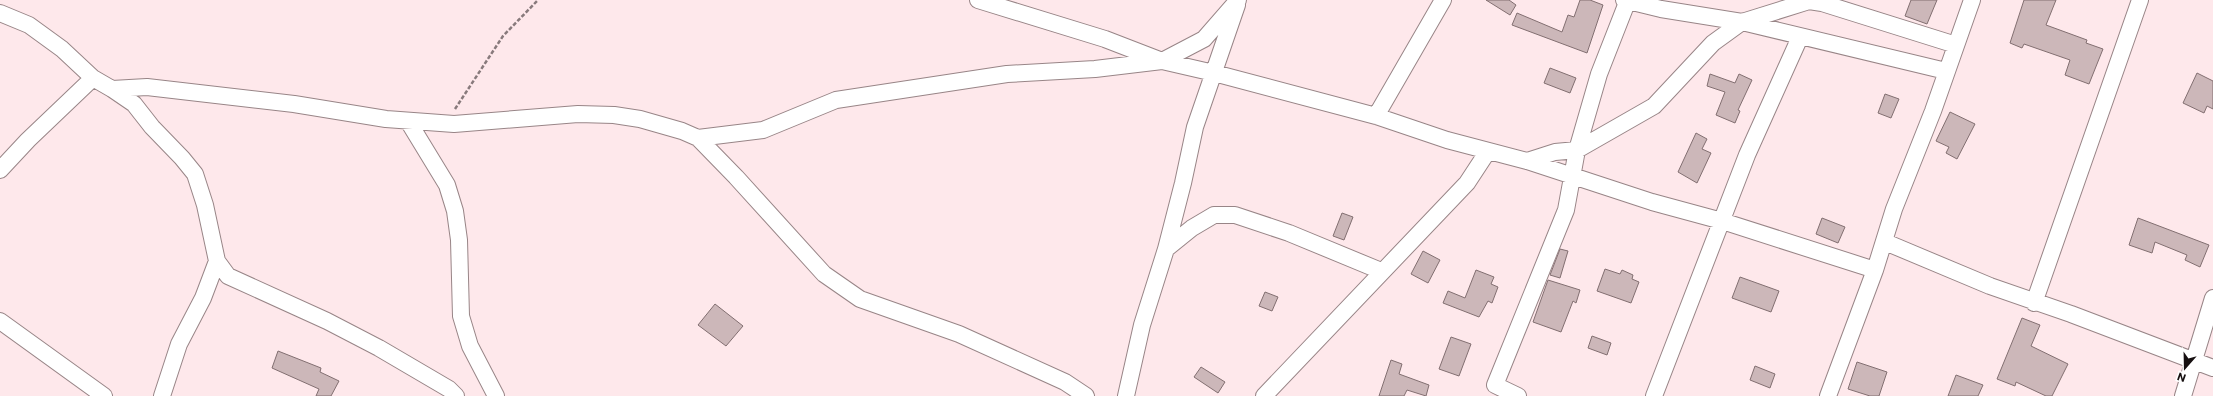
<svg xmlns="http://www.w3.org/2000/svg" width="2213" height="396" font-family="Commissioner,sans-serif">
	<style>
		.building { fill: #ccb7b9; stroke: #826f71 }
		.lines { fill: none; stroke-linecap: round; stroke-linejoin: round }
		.street-casing { stroke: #988587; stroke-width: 18 }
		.path { stroke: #887a7c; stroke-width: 2.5; stroke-dasharray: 4 2; stroke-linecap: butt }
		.street { stroke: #fff; stroke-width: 16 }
	</style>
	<rect width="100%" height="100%" fill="#fee8eb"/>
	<path class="building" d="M 1486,0 L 1509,0 L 1516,5 L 1510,15 Z
		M 1580,0 L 1590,0 L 1603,5 L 1587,53 L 1512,25 L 1517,13 L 1562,32 L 1568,15 L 1574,17 Z
		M 1911,0 L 1937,0 L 1927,24 L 1905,16 Z
		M 2024,0 L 2056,0 L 2046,25 L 2087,40 L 2086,43 L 2103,49 L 2089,84 L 2065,75 L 2070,60 L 2024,44 L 2022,48 L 2010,43 Z
		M 1550,68 L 1576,78 L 1570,93 L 1544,83 Z
		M 2197,73 L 2213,81 L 2213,109 L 2207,106 L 2204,113 L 2183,103 Z
		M 1710,74 L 1735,83 L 1739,74 L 1752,80 L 1738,110 L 1740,111 L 1735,123 L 1716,115 L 1725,92 L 1707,86 Z
		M 1885,94 L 1899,99 L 1891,118 L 1878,113 Z
		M 1950,112 L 1975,124 L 1957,159 L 1946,153 L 1949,147 L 1936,141 Z
		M 1696,133 L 1707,139 L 1702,149 L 1711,153 L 1697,183 L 1678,172 Z
		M 1342,213 L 1353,217 L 1344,240 L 1333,236 Z
		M 1822,218 L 1845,227 L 1838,243 L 1816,234 Z
		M 2138,218 L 2209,245 L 2200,267 L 2185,260 L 2187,255 L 2155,242 L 2152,253 L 2129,245 Z
		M 1560,249 L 1568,251 L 1560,278 L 1550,275 Z
		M 1423,251 L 1440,260 L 1428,283 L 1411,274 Z
		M 1605,269 L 1620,274 L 1622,270 L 1633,275 L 1632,279 L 1639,282 L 1631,303 L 1597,291 Z
		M 1476,270 L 1494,277 L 1491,284 L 1498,287 L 1492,303 L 1488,301 L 1479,317 L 1443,303 L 1448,291 L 1465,298 Z
		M 1740,277 L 1779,291 L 1771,312 L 1732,298 Z
		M 1548,280 L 1580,290 L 1576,303 L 1573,301 L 1561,332 L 1533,322 Z
		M 1265,292 L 1278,297 L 1272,311 L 1259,306 Z
		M 715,304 L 743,326 L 726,346 L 698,325 Z
		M 2022,318 L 2040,325 L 2031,346 L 2068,364 L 2052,396 L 2046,396 L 2016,382 L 2015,386 L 1997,379 Z
		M 1592,336 L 1611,343 L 1607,355 L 1588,348 Z
		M 1451,337 L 1471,344 L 1459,376 L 1439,369 Z
		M 278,351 L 321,368 L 320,372 L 339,381 L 331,396 L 316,396 L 319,389 L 272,368 Z
		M 1391,360 L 1402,364 L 1399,374 L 1429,385 L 1426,396 L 1407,390 L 1404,396 L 1379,396 Z
		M 1857,362 L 1887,372 L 1879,396 L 1870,396 L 1848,389 Z
		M 1755,366 L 1775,374 L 1770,388 L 1750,380 Z
		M 1201,367 L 1225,382 L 1218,393 L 1194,377 Z
		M 1956,375 L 1983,385 L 1978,396 L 1948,396 Z"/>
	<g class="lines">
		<g class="street-casing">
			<path id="street" d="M 978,0 L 1105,39 L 1162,61 L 1214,73 L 1376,116 L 1447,140 L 1527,161 L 1652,202 L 1722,221 L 1875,270
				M 1624,0 L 1661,9 L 1742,22 L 1946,71
				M 0,13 L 29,25 L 62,49 L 93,78 L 112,89 L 147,87 L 294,104 L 386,119 L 454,124 L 578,114 L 614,115 L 640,119 L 682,131 L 698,138 L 736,177 L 824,274 L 860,299 L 959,334 L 1065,382 L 1086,396
				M 112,89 L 134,104 L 152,127 L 182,158 L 195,174 L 205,205 L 217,261 L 228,276 L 327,321 L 379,348 L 449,389 L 456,396
				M 1376,116 L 1443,0
				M 408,121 L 447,185 L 455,211 L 459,240 L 461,316 L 470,346 L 496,396
				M 698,138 L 763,130 L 836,100 L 1007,74 L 1095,69 L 1162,61 L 1204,39 L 1238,0
				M 1527,161 L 1555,152 L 1577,150 L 1654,106 L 1713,43 L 1742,22 L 1809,1 L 1822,3 L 1956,45
				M 0,170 L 28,140 L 93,78
				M 1885,242 L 1990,286 L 2071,314 L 2213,368
				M 1166,249 L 1183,183 L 1195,127 L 1237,5
				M 2034,303 L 2140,0
				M 0,321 L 104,396
				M 162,396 L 179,344 L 203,298 L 217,261
				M 1126,396 L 1142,325 L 1166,249 L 1192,228 L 1214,215 L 1235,215 L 1289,233 L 1381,271
				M 1264,396 L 1467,183 L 1488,151
				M 1518,396 L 1495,385 L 1566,210 L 1577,150 L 1599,74 L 1628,0
				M 1654,396 L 1747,155 L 1800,37
				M 1828,396 L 1875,270 L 1894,209 L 1933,111 L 1972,0
				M 2183,396 L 2213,298"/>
		</g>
		<path class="path" d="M 455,109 L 503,36 L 538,0"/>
		<use href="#street" class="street"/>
	</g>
	<g transform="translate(2185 368) rotate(200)" stroke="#ffffff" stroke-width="3" paint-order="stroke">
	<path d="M0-3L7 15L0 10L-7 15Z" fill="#160f10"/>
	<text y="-6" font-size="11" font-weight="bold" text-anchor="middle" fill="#160f10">N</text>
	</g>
</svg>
